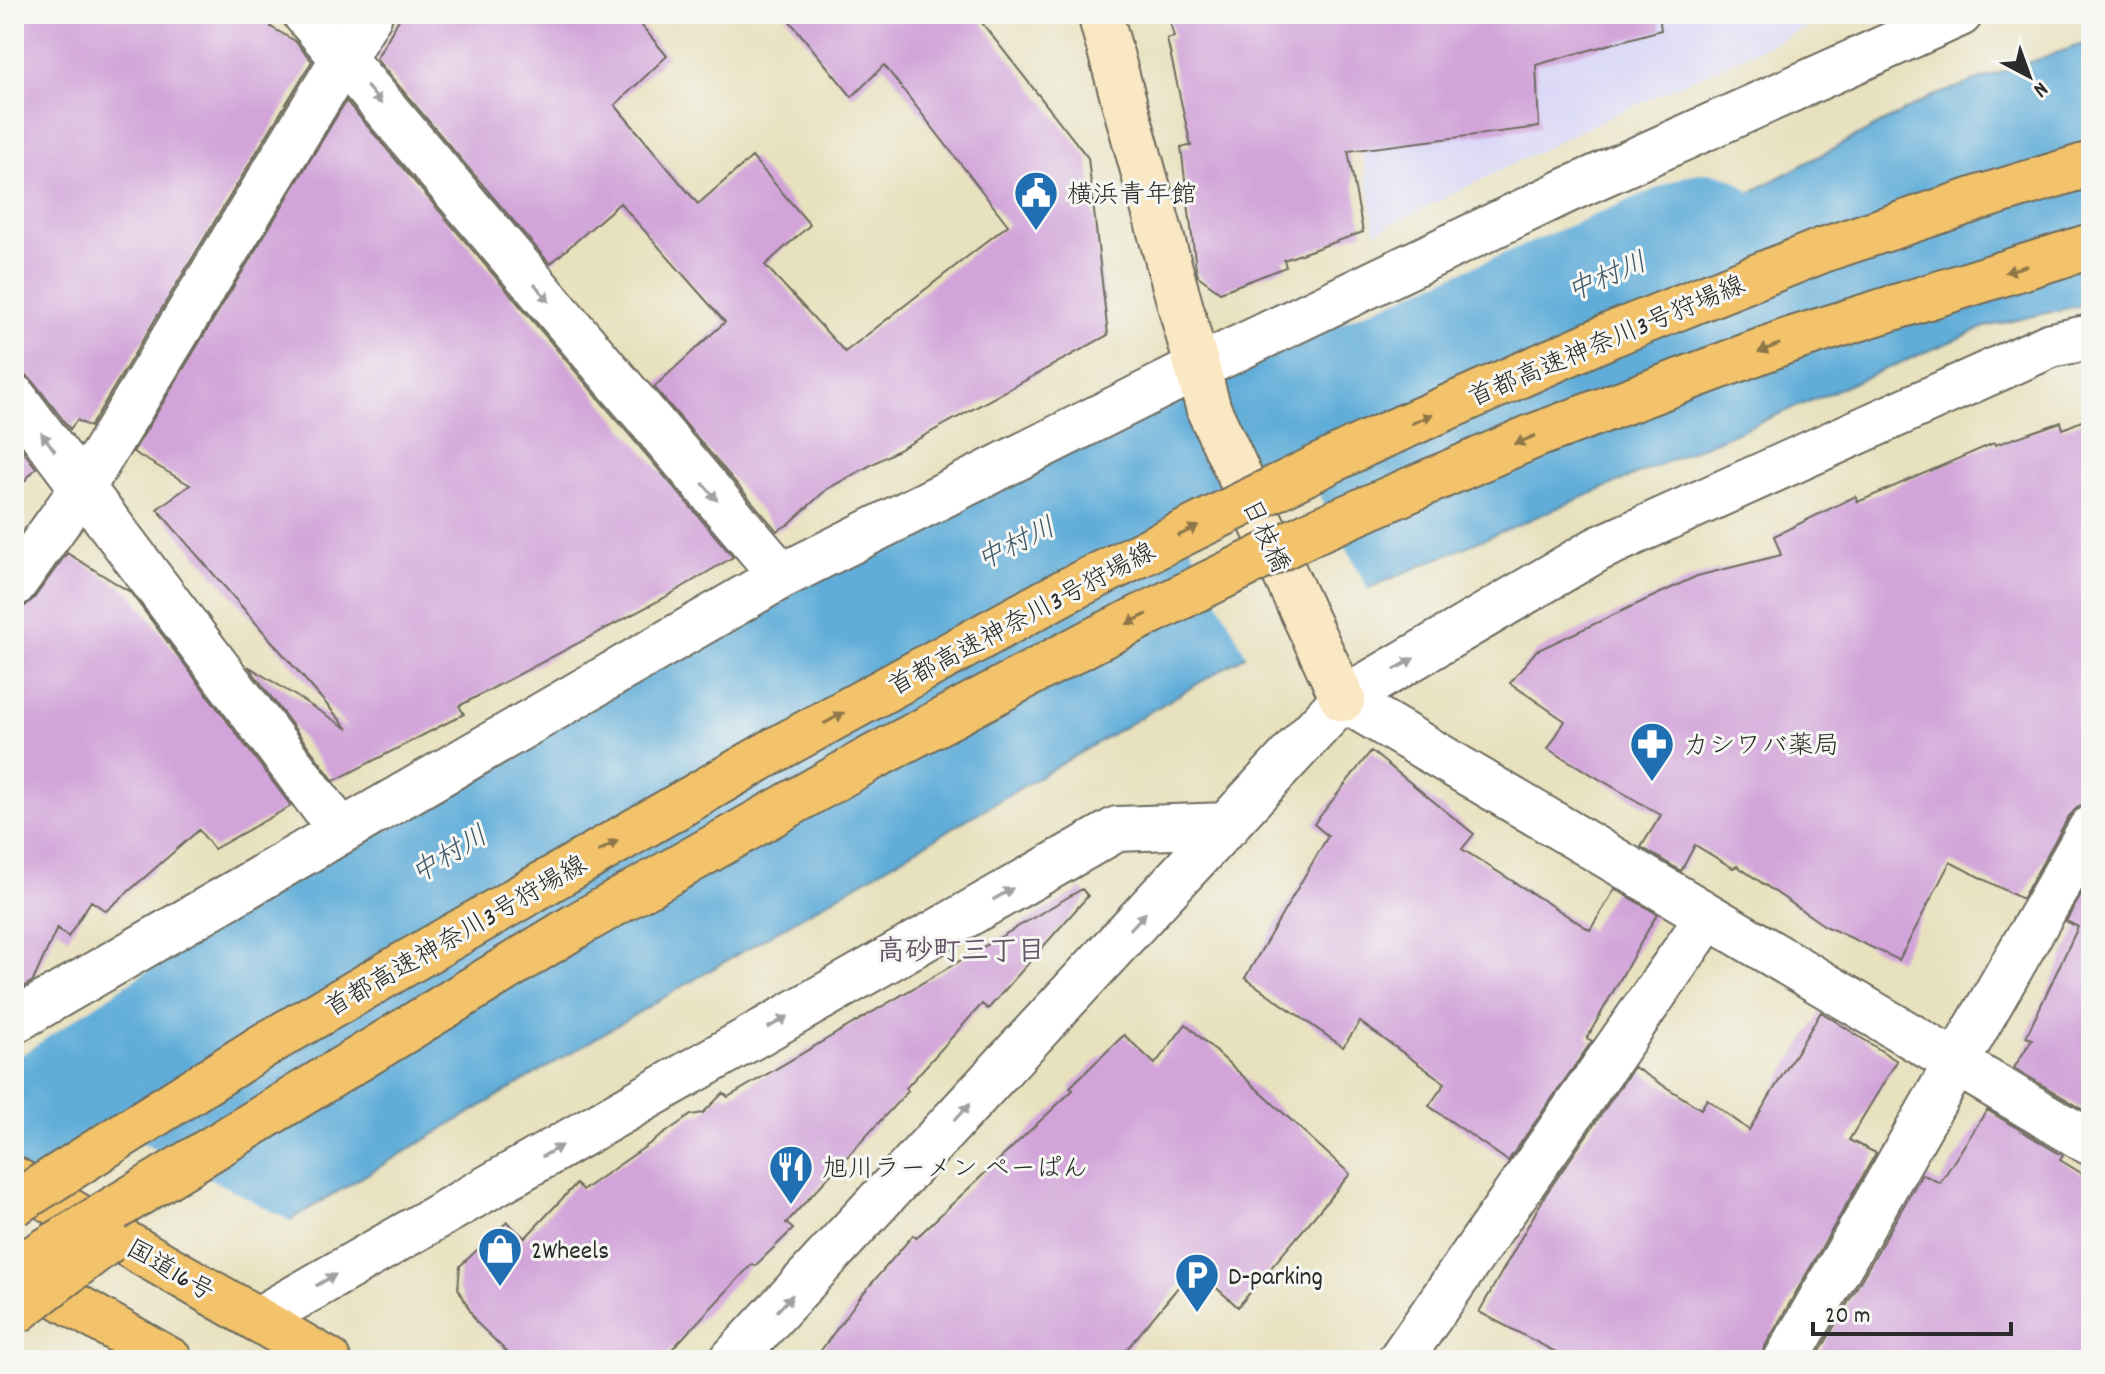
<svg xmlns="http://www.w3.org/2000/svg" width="2105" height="1374" font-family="Dekko,'Klee One',sans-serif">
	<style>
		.built { fill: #d9d7f7 }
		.water { fill: #60add9; stroke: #466c82; stroke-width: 2 }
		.pier { fill: #e8e1be }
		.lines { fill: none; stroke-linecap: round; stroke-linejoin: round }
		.river { stroke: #60add9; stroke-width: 120 }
		.building { fill: #d2a4d9 }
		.street-casing { stroke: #6d6b5e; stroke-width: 48 }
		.secondary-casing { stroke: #6d6b5e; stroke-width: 48 }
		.highway-casing { stroke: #6d6b5e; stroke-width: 48 }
		.street { stroke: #fff; stroke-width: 44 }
		.secondary { stroke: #fae7c3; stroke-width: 44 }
		.highway { stroke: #f2c36a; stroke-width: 44 }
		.highway-bridge-casing { stroke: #6d6b5e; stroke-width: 48; stroke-linecap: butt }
		.highway-bridge { stroke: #f2c36a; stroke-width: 44 }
		.oneway { fill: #a0a0a0 }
		.oneway2 { fill: #8e774a }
		.labels { text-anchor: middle; stroke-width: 6; stroke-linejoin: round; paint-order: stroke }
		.poi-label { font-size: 26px; fill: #2b2b2b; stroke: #f6f6f2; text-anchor: start }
		.street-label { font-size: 26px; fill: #2b2b2b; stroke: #f6f6f2 }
		.water-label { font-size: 28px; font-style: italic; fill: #3e5868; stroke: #f6f6f2 }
		.neighbourhood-label { font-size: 28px; font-weight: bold; fill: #655568; stroke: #f6f6f2 }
	</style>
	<rect width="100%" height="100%" fill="#f6f6f2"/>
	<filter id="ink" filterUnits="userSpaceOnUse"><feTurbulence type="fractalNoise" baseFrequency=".0125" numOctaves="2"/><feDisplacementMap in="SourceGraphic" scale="16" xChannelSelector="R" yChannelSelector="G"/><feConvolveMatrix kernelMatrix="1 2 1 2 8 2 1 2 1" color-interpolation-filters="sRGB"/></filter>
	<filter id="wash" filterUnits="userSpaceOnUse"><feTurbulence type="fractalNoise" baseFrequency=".006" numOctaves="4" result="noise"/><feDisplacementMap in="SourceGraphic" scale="32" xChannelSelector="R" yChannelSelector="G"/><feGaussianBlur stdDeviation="1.8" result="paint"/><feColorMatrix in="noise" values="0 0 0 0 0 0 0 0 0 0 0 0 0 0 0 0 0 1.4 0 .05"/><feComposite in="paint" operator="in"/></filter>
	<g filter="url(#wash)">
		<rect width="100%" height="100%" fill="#e8e1be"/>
		<path class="built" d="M 1338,14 L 1836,14 L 1586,128 L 1376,232 Z"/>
		<path class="water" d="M 2091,41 L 2091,303 L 1985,327 L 1340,600 L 658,1001 L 55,1360 L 14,1360 L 14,1126 L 1030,563 L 1433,360 L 1933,96 Z"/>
		<path class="pier" d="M 1286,430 L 1369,592 L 1341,604 L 1248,659 L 1162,492 Z
			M 58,1098 L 294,1223 L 63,1360 L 14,1360 L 14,1122 Z"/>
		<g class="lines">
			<path class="river" d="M 14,1132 L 289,948 L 767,662 L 1260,423 L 1705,233"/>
		</g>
		<g id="blocks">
			<path class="building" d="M 14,14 L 273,14 L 271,27 L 295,41 L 312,61 L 90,427 L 77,420 L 70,429 L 33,381 L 24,374 L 14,373 Z
				M 402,14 L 632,14 L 667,56 L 615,105 L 698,204 L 752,157 L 810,225 L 765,265 L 845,352 L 1008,225 L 884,65 L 852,97 L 784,14 L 975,14 L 1088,158 L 1108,335 L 827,489 L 789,524 L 777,531 L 654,387 L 725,322 L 620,203 L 550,264 L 376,59 Z
				M 1168,14 L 1659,14 L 1661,30 L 1536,65 L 1539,127 L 1348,151 L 1363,232 L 1284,260 L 1286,267 L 1220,292 L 1198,276 L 1196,268 L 1181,147 L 1191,146 L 1167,39 L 1174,37 Z
				M 346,101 L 733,557 L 664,598 L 459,706 L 464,714 L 334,781 L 248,666 L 348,729 L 157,509 L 190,485 L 133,452 Z
				M 2091,417 L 2091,803 L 2079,806 L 2069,816 L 2022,899 L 1950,862 L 1899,960 L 1825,926 L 1737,866 L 1733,868 L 1695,845 L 1681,871 L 1641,847 L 1661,815 L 1548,749 L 1565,721 L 1510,683 L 1536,651 L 1697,576 L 1781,555 L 1774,536 L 1856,496 L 1858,502 L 1994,443 L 1995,445 L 2061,422 L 2063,429 Z
				M 14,439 L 36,468 L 14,493 Z
				M 67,553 L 130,592 L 291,806 L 214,849 L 199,830 L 106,911 L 91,901 L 68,937 L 57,928 L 33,981 L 14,992 L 14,609 L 25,606 L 34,598 Z
				M 1371,751 L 1474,834 L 1462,849 L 1590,930 L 1615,889 L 1657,914 L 1587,1038 L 1592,1041 L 1508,1161 L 1429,1106 L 1445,1083 L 1360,1022 L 1343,1047 L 1245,978 L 1328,836 L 1314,824 Z
				M 2091,878 L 2091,1109 L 2089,1113 L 2014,1068 L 2032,1039 L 2026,1037 L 2078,927 L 2066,921 Z
				M 1082,889 L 1088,896 L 988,1009 L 982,1004 L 906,1088 L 908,1091 L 786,1223 L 793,1229 L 755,1266 L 752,1264 L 662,1360 L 520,1360 L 508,1353 L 476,1322 L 458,1288 L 460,1266 L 507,1222 L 525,1238 L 576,1184 L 583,1190 L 691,1115 L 703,1113 L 723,1093 L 728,1097 Z
				M 1821,1012 L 1897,1061 L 1849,1140 L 1876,1153 L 1764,1348 L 1761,1360 L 1571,1360 L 1479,1312 L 1546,1194 L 1634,1067 L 1701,1109 L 1707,1099 L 1749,1130 Z
				M 1186,1024 L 1350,1174 L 1238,1307 L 1194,1268 L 1118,1360 L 814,1360 L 860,1297 L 913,1235 L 916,1238 L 1073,1090 L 1070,1087 L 1124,1035 L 1155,1064 Z
				M 1987,1110 L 2063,1156 L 2060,1160 L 2091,1179 L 2091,1360 L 1815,1360 L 1922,1174 L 1940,1183 Z"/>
		</g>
	</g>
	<g filter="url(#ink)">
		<use href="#blocks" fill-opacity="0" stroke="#6d6b5e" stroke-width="2"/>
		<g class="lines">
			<g class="street-casing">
				<path id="street" d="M 305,14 L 782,576
					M 14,397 L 341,831
					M 14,584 L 83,487 L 370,14
					M 1343,699 L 2091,1143
					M 14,1021 L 782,576 L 1197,368 L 1568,190 L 1960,14
					M 258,1319 L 1117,829 L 1228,825
					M 732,1360 L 1343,699 L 1598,549 L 2051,345 L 2091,337
					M 1400,1360 L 1708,917
					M 1786,1360 L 2091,828"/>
			</g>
			<g class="secondary-casing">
				<path id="secondary" d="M 1100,14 L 1209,410 L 1343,699"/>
			</g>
			<g class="highway-casing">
				<path id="highway" d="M 14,1179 L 328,1360
					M 16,1272 L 170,1360"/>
			</g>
			<use href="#street" class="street"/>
			<use href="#secondary" class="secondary"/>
			<use href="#highway" class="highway"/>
			<g class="highway-bridge-casing">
				<path id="highway-bridge" d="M 14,1204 L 263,1046 L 775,750 L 1064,592 L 1365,444 L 1613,334 L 1823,250 L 1979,198 L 2091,164
					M 14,1270 L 579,924 L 868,760 L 1092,641 L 1313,532 L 1534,436 L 1787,341 L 2091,246
					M 14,1313 L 108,1241"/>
			</g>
			<use href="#highway-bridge" class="highway-bridge"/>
		</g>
		<defs><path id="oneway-solid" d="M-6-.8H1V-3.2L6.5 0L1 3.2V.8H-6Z" transform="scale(2)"/></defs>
		<g class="oneway">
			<use href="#oneway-solid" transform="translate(374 95) rotate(50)"/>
			<use href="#oneway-solid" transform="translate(542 293) rotate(50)"/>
			<use href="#oneway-solid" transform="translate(48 442) rotate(-127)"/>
			<use href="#oneway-solid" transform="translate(710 492) rotate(50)"/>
			<use href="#oneway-solid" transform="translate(1404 664) rotate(-30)"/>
			<use href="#oneway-solid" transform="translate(1003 894) rotate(-30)"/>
			<use href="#oneway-solid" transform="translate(1138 921) rotate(-47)"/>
			<use href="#oneway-solid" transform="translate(778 1022) rotate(-30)"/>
			<use href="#oneway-solid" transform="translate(962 1112) rotate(-47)"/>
			<use href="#oneway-solid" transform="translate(552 1151) rotate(-30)"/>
			<use href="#oneway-solid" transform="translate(326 1280) rotate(-30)"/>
			<use href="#oneway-solid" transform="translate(785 1303) rotate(-47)"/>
		</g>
		<g class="oneway2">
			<use href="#oneway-solid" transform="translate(2016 269) rotate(163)"/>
			<use href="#oneway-solid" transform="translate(1769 348) rotate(159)"/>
			<use href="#oneway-solid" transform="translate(1422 419) rotate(-24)"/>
			<use href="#oneway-solid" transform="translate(1525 440) rotate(157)"/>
			<use href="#oneway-solid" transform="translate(1188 531) rotate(-26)"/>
			<use href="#oneway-solid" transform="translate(1137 619) rotate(154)"/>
			<use href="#oneway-solid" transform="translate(834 718) rotate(-29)"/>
			<use href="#oneway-solid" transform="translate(608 846) rotate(-30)"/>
		</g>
	</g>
	<defs>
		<g id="civic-pin" transform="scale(2.3)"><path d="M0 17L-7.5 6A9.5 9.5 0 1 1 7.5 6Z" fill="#1f6fb2" stroke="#f6f6f2"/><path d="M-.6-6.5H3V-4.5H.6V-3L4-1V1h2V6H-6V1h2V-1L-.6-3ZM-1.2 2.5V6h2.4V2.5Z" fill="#fff"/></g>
		<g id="pharmacy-pin" transform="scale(2.3)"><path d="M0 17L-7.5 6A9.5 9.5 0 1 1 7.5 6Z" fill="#1f6fb2" stroke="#f6f6f2"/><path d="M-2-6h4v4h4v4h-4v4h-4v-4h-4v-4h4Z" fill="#fff"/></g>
		<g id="restaurant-pin" transform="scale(2.3)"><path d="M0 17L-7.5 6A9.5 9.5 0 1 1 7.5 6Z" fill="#1f6fb2" stroke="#f6f6f2"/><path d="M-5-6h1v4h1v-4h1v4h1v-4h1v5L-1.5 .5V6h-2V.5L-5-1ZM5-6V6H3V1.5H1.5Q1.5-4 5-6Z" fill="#fff"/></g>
		<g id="shop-pin" transform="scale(2.3)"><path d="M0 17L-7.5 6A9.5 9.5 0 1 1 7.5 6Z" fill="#1f6fb2" stroke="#f6f6f2"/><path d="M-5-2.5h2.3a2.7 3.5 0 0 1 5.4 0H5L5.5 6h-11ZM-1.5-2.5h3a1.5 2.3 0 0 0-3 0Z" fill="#fff"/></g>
		<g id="parking-pin" transform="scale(2.3)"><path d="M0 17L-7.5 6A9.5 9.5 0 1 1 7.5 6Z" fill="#1f6fb2" stroke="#f6f6f2"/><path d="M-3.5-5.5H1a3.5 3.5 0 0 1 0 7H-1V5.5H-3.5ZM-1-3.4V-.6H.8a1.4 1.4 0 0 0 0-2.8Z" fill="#fff"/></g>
	</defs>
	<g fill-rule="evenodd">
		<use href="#civic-pin" x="1036" y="193"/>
		<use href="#pharmacy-pin" x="1652" y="744"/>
		<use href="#restaurant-pin" x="791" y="1167"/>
		<use href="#shop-pin" x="500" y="1249"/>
		<use href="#parking-pin" x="1197" y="1275"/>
	</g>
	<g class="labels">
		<g class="poi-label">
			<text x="1067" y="202">横浜青年館</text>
			<text x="1683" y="753">カシワバ薬局</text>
			<text x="822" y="1176">旭川ラーメン ぺーぱん</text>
			<text x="531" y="1258">2Wheels</text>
			<text x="1228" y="1284">D-parking</text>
		</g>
		<g class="street-label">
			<text transform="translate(1606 340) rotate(-23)" y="9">首都高速神奈川3号狩場線</text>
			<text transform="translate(1267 535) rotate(65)" y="9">日枝橋</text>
			<text transform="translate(1021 618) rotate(-28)" y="9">首都高速神奈川3号狩場線</text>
			<text transform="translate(455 935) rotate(-30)" y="9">首都高速神奈川3号狩場線</text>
			<text transform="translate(171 1269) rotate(30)" y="9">国道16号</text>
		</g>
		<g class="water-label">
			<text transform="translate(1606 275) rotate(-23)" y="10">中村川</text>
			<text transform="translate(1015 542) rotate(-26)" y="10">中村川</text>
			<text transform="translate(448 853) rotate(-31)" y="10">中村川</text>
		</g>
		<g class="neighbourhood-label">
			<text x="961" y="959">高砂町三丁目</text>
		</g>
	</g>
	<rect width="2105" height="1374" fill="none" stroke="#f6f6f2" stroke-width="48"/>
	<g transform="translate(2029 76) rotate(139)" stroke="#f6f6f2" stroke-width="6" paint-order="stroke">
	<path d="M0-6L14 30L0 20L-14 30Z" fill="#2b2b2b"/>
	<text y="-12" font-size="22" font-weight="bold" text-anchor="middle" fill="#2b2b2b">N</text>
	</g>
	<path d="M1813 1322v12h198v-12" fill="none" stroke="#2b2b2b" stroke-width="4"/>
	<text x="1825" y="1322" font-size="24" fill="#2b2b2b" stroke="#f6f6f2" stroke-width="6" paint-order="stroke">20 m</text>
</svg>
